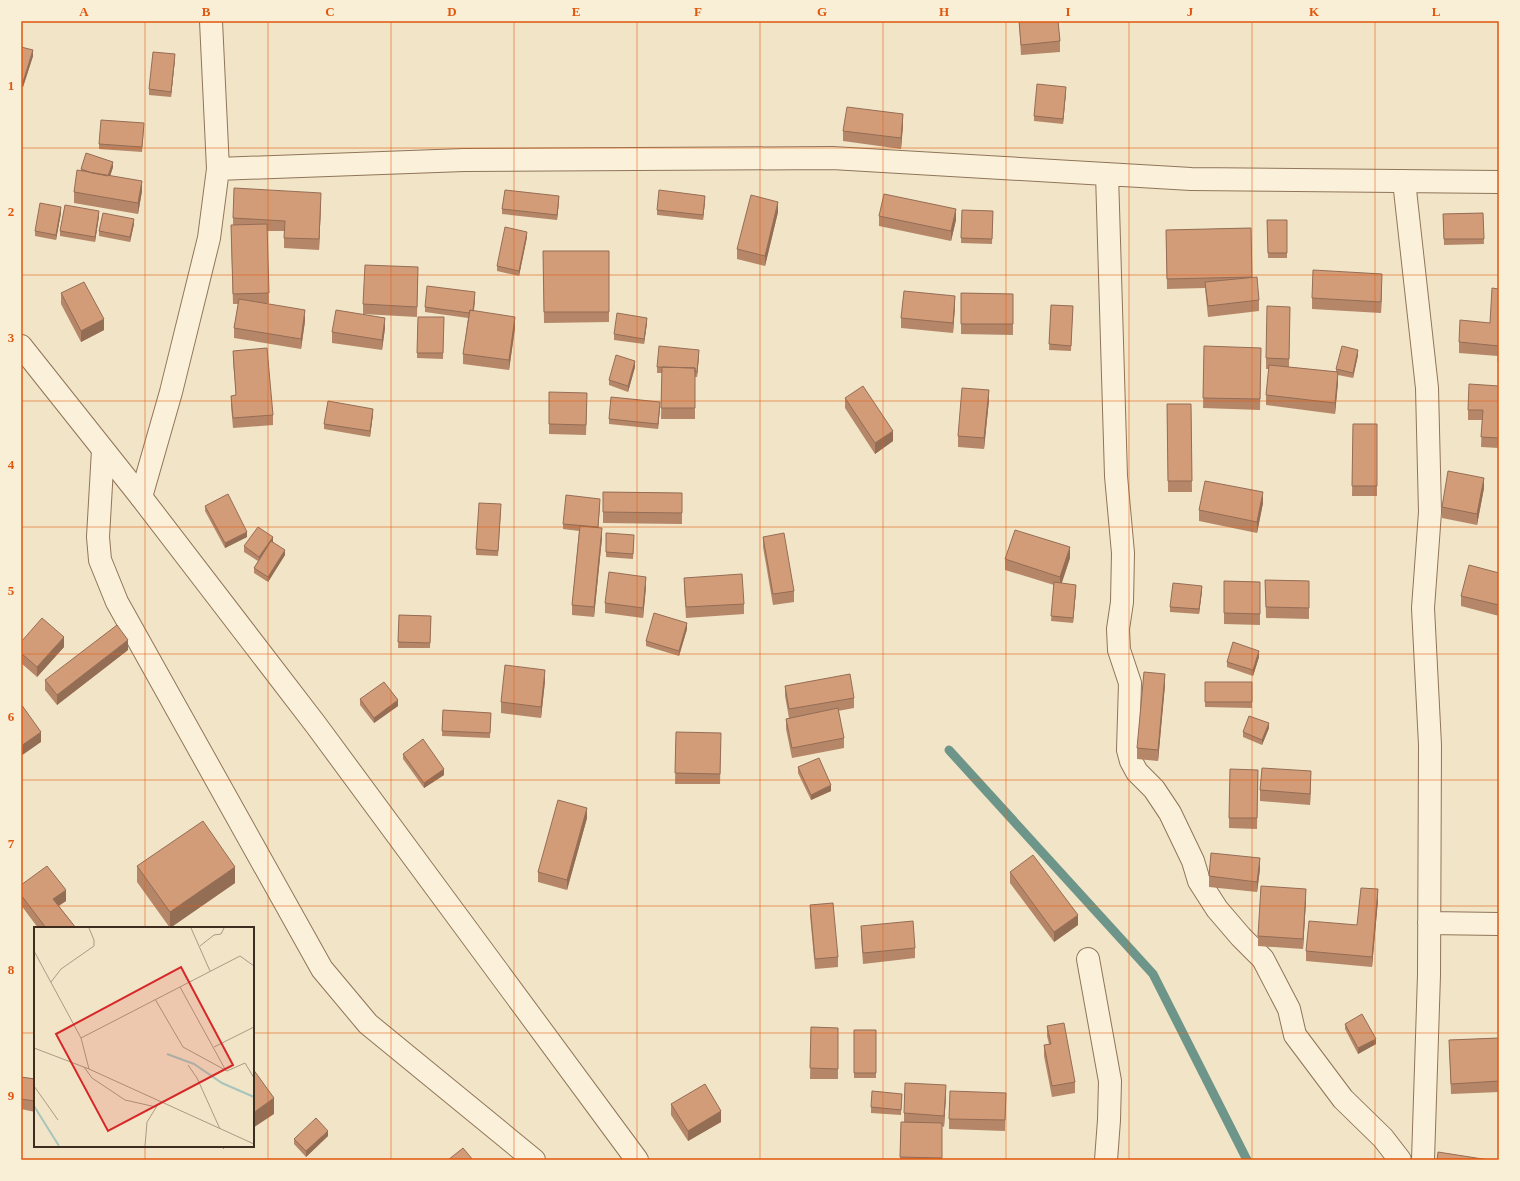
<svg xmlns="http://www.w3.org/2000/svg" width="1520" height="1181" font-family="Georgia,serif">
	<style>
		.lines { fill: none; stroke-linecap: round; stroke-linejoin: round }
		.stream { stroke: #6d958a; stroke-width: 9 }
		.minor-casing { stroke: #8f7559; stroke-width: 24 }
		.tertiary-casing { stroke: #8f7559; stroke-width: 24 }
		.minor { stroke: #fbf1da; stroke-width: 22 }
		.tertiary { stroke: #fbf1da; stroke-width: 22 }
		.wall { fill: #b58668 }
		.shaded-wall { fill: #946d55 }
		.building { fill: #d39c79; stroke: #946d55 }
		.grid { fill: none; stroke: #e0570d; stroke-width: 1; stroke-opacity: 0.55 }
		.inset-river { fill: none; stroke: #a7c5bc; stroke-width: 2 }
		.inset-road { fill: none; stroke: #aa9b83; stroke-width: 1 }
		.view { fill: #d62828; fill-opacity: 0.15; stroke: #d62828; stroke-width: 2 }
		.inset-edge { fill: none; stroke: #3e2d1e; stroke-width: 2 }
		.neatline { fill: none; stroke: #e0570d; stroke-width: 1.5 }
		.grid-label { font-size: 13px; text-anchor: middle; font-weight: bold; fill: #e0570d }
	</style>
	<rect width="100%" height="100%" fill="#f2e4c6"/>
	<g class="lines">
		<path class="stream" d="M 949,750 L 1153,974 L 1247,1160"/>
		<g class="minor-casing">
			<path id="minor" d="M 218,169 L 464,160 L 832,158 L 1191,179 L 1499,182
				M 1107,174 L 1116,476 L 1123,553 L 1122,602 L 1118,629 L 1119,650 L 1130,683 L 1128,750 L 1131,761 L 1137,772 L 1154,789 L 1170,813 L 1193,861 L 1199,881 L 1217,909 L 1241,937 L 1263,959 L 1289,1009 L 1295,1035 L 1343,1099 L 1383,1138 L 1400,1160
				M 1404,181 L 1427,388 L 1430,512 L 1423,608 L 1430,745 L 1429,975 L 1423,1160
				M 103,450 L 98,537 L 100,560 L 117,602 L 322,969 L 368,1024 L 534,1160
				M 141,497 L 171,392 L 209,238 L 218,169 L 211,21
				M 1429,923 L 1499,924
				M 1088,959 L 1110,1081 L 1109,1120 L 1106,1160"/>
		</g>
		<g class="tertiary-casing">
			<path id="tertiary" d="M 21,346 L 141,497 L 316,725 L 637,1160"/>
		</g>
		<use href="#minor" class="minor"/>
		<use href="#tertiary" class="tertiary"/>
	</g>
	<path class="wall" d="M 1019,21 L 1058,21 L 1060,41 L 1060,52 L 1021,55 Z
		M 21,47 L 33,56 L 23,87 L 21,86 Z
		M 175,59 L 171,97 L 149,95 L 149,89 Z
		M 1066,92 L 1063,124 L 1034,121 L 1034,116 Z
		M 903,125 L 901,149 L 843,141 L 843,131 Z
		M 144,128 L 142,152 L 99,149 L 99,144 Z
		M 113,167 L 110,176 L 142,191 L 138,214 L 74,203 L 74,192 L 81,169 Z
		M 559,201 L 557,220 L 502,214 L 502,209 Z
		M 705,201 L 703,220 L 657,215 L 657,210 Z
		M 321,203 L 319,250 L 284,248 L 284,231 L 267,231 L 269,303 L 265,303 L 305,321 L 301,349 L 234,338 L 234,328 L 238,304 L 233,304 L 231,235 L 231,225 L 233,225 L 233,218 Z
		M 962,210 L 993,211 L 992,244 L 961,243 Z
		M 778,212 L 765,266 L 737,259 L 737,249 Z
		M 61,213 L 56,240 L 35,236 L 35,231 Z
		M 1483,213 L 1484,244 L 1444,245 L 1443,214 Z
		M 99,216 L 95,242 L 60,236 L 60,231 Z
		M 879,216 L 956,220 L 951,241 L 879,226 Z
		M 1267,220 L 1287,220 L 1287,258 L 1268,258 Z
		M 134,224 L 130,242 L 99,236 L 99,231 Z
		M 1251,228 L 1252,278 L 1259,300 L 1259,311 L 1208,317 L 1205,288 L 1167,289 L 1166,230 Z
		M 527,237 L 519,276 L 497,271 L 497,266 Z
		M 543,251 L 609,251 L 609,322 L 544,323 Z
		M 418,278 L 417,317 L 363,314 L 363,304 Z
		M 1382,284 L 1381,313 L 1312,309 L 1312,298 Z
		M 1499,289 L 1499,373 L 1498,372 L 1498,356 L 1459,353 L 1459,342 L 1490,323 Z
		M 61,293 L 104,330 L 81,342 L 61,304 Z
		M 961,293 L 1013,294 L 1013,335 L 961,334 Z
		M 475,298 L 474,311 L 515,328 L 509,370 L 463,364 L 463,354 L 468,318 L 425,312 L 425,307 Z
		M 1051,305 L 1073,306 L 1071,351 L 1049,350 Z
		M 955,306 L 953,333 L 901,328 L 901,318 Z
		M 1290,307 L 1289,367 L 1336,372 L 1336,369 L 1358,355 L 1353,378 L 1338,375 L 1338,383 L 1335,414 L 1266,405 L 1266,395 L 1269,369 L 1266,369 L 1266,358 Z
		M 418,317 L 444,317 L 443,359 L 417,358 Z
		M 647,323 L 644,344 L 614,340 L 614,334 Z
		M 385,328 L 382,350 L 332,343 L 332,332 Z
		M 1204,346 L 1261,359 L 1260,410 L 1203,408 Z
		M 233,351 L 273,415 L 273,425 L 233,428 L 231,406 L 231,396 L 236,395 L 233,361 Z
		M 699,355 L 697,377 L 695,377 L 695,419 L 661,419 L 662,373 L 657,373 L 657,367 Z
		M 635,367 L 628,392 L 609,385 L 609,380 Z
		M 1499,386 L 1499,448 L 1481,447 L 1482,420 L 1468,420 L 1468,410 Z
		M 549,392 L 587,404 L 586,435 L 549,434 Z
		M 845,398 L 893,441 L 875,454 L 845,408 Z
		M 989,400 L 984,449 L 958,447 L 958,436 Z
		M 1167,404 L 1191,404 L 1192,492 L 1168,492 Z
		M 660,407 L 658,429 L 609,424 L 609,419 Z
		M 373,414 L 370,437 L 324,429 L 324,424 Z
		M 1353,424 L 1377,424 L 1377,496 L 1352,496 Z
		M 1484,488 L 1477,525 L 1442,518 L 1442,507 Z
		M 603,492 L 682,493 L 682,524 L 603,523 Z
		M 1263,503 L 1257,533 L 1199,521 L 1199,510 Z
		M 600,504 L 598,527 L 602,538 L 594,617 L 572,615 L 572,605 L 579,531 L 563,529 L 563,524 Z
		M 205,506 L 247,537 L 225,548 L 205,511 Z
		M 501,509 L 498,556 L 476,555 L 476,549 Z
		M 606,533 L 634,540 L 633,559 L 606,557 Z
		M 763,537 L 794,591 L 794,602 L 773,605 L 763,547 Z
		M 244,546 L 285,555 L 268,582 L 254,573 L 254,568 L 258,561 L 244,552 Z
		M 1070,558 L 1062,583 L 1076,590 L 1073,623 L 1051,621 L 1054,585 L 1005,570 L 1005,559 Z
		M 1499,573 L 1499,616 L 1461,606 L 1461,596 Z
		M 684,578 L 744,604 L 744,614 L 686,618 L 684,588 Z
		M 1265,580 L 1309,581 L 1309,619 L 1266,618 Z
		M 1224,581 L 1260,582 L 1260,625 L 1224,624 Z
		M 646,587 L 643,618 L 605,613 L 605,603 Z
		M 1202,591 L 1199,614 L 1170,612 L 1170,607 Z
		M 399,615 L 431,616 L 430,648 L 398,648 Z
		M 687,629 L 679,656 L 646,646 L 646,641 Z
		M 21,642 L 64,647 L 37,677 L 21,663 Z
		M 128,650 L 57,705 L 45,690 L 45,680 Z
		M 1259,657 L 1253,676 L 1227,667 L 1227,662 Z
		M 545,681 L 541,718 L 501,713 L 501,702 Z
		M 1205,682 L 1252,682 L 1252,708 L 1205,707 Z
		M 1165,685 L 1158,761 L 1137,759 L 1137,748 Z
		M 785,686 L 854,698 L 854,708 L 838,711 L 844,738 L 844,748 L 792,758 L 786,729 L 786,719 L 789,718 L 785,696 Z
		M 360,699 L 398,706 L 374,723 L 360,705 Z
		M 443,710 L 491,713 L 490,738 L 442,736 Z
		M 1269,728 L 1262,745 L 1243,737 L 1243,732 Z
		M 676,732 L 721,744 L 720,784 L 675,784 Z
		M 403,754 L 444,775 L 424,788 L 403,759 Z
		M 798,767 L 831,791 L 811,800 L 798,773 Z
		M 1258,770 L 1257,829 L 1229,828 L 1229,818 Z
		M 1311,781 L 1310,805 L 1260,801 L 1260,790 Z
		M 587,818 L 567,890 L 538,882 L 538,872 Z
		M 137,866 L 235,883 L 170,928 L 137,882 Z
		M 1260,869 L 1257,892 L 1209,887 L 1209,876 Z
		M 1010,872 L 1078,925 L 1054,942 L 1010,883 Z
		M 21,885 L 66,901 L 59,906 L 76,928 L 38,928 L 21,905 Z
		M 1306,900 L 1303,949 L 1258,946 L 1258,936 Z
		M 1378,900 L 1372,967 L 1306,961 L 1306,951 L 1357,925 Z
		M 810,905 L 838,957 L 838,967 L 815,969 L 810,915 Z
		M 861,926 L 915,948 L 915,958 L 863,964 L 861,936 Z
		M 1345,1024 L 1376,1044 L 1358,1054 L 1345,1029 Z
		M 1047,1026 L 1075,1082 L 1075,1093 L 1052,1097 L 1044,1056 L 1044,1045 L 1049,1044 L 1047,1036 Z
		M 811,1027 L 838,1028 L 838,1079 L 810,1079 Z
		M 854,1030 L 876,1030 L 876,1078 L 854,1078 Z
		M 1499,1038 L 1499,1092 L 1451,1094 L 1449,1040 Z
		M 21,1077 L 35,1079 L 35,1112 L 21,1109 Z
		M 1006,1093 L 1005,1131 L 949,1129 L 949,1119 Z
		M 902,1094 L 901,1115 L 871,1113 L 871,1107 Z
		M 946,1095 L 944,1127 L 942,1126 L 942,1160 L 900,1160 L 901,1122 L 904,1122 L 904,1113 Z
		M 671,1104 L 721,1122 L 688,1141 L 671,1115 Z
		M 328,1136 L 306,1157 L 294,1144 L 294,1139 Z"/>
	<path class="shaded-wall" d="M 33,50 L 33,56 L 23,87 L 23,82 Z
		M 175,54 L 175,59 L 171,97 L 171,92 Z
		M 1066,87 L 1066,92 L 1063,124 L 1063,119 Z
		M 903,114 L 903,125 L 901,149 L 901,138 Z
		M 113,162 L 113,167 L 108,183 L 108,178 Z
		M 142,181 L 142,191 L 138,214 L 138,203 Z
		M 321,193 L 321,203 L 319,250 L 319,239 Z
		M 559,196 L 559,201 L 557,220 L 557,215 Z
		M 705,196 L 705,201 L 703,220 L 703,215 Z
		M 778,202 L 778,212 L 765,266 L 765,256 Z
		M 61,207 L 61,213 L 56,240 L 56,235 Z
		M 956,209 L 956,220 L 951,241 L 951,231 Z
		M 99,211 L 99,216 L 95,242 L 95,237 Z
		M 134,219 L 134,224 L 130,242 L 130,237 Z
		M 527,232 L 527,237 L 519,276 L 519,271 Z
		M 1382,274 L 1382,284 L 1381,313 L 1381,302 Z
		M 475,292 L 475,298 L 473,318 L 473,313 Z
		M 955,296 L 955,306 L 953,333 L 953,323 Z
		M 305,310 L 305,321 L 301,349 L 301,339 Z
		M 515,317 L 515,328 L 509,370 L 509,360 Z
		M 385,318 L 385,328 L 382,350 L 382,340 Z
		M 647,318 L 647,323 L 644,344 L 644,339 Z
		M 104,319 L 104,330 L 81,342 L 81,331 Z
		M 699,350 L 699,355 L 697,377 L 697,372 Z
		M 1358,350 L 1358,355 L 1353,378 L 1353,373 Z
		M 635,361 L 635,367 L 628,392 L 628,386 Z
		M 1338,372 L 1338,383 L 1335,414 L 1335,403 Z
		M 989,390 L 989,400 L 984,449 L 984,438 Z
		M 660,402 L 660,407 L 658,429 L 658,424 Z
		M 373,409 L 373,414 L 370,437 L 370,431 Z
		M 893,431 L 893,441 L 875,454 L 875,443 Z
		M 1484,478 L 1484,488 L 1477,525 L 1477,514 Z
		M 1263,492 L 1263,503 L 1257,533 L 1257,522 Z
		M 600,499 L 600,504 L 598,532 L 598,527 Z
		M 602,528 L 602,538 L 594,617 L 594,607 Z
		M 247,532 L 247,537 L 225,548 L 225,543 Z
		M 273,537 L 273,543 L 259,562 L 259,557 Z
		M 1070,547 L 1070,558 L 1060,587 L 1060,577 Z
		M 285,550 L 285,555 L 268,582 L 268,577 Z
		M 646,577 L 646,587 L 643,618 L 643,608 Z
		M 1076,585 L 1076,590 L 1073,623 L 1073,618 Z
		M 1202,586 L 1202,591 L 1199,614 L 1199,609 Z
		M 687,623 L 687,629 L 679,656 L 679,651 Z
		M 64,637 L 64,647 L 37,677 L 37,667 Z
		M 128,640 L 128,650 L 57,705 L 57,695 Z
		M 1259,651 L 1259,657 L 1253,676 L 1253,670 Z
		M 545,670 L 545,681 L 541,718 L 541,707 Z
		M 1165,674 L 1165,685 L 1158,761 L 1158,750 Z
		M 398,700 L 398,706 L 374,723 L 374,718 Z
		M 1269,723 L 1269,728 L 1262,745 L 1262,740 Z
		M 41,732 L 41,742 L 21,756 L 21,746 Z
		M 444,769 L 444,775 L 424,788 L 424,783 Z
		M 1311,771 L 1311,781 L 1310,805 L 1310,794 Z
		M 831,785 L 831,791 L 811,800 L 811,795 Z
		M 587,808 L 587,818 L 567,890 L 567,880 Z
		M 1260,858 L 1260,869 L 1257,892 L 1257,882 Z
		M 235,867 L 235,883 L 170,928 L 170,912 Z
		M 1306,889 L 1306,900 L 1303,949 L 1303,939 Z
		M 1378,889 L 1378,900 L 1372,967 L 1372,957 Z
		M 66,890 L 66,901 L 53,909 L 53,899 Z
		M 1078,915 L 1078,925 L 1054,942 L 1054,932 Z
		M 1376,1039 L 1376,1044 L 1358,1054 L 1358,1048 Z
		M 946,1085 L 946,1095 L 944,1127 L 944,1116 Z
		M 274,1098 L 274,1114 L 253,1128 L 253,1113 Z
		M 721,1111 L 721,1122 L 688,1141 L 688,1131 Z
		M 328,1131 L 328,1136 L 306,1157 L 306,1151 Z
		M 223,1146 L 227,1146 L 223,1149 Z"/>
	<path class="building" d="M 1019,21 L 1058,21 L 1060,41 L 1021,45 Z
		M 21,47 L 33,50 L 23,82 L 21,81 Z
		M 153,52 L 175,54 L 171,92 L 149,89 Z
		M 1037,84 L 1066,87 L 1063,119 L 1034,116 Z
		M 847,107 L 903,114 L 901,138 L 843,131 Z
		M 101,120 L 144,123 L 142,147 L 99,144 Z
		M 86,153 L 113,162 L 108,176 L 92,173 L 81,169 Z
		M 77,170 L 142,181 L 138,203 L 74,192 Z
		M 234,188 L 321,193 L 319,239 L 284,238 L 285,221 L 233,218 Z
		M 505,190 L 559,196 L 557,215 L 502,209 Z
		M 659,190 L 705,196 L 703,215 L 657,210 Z
		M 884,194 L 956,209 L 951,231 L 879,216 Z
		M 751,195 L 778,202 L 765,256 L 737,249 Z
		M 40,203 L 61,207 L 56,235 L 35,231 Z
		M 65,205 L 99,211 L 95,237 L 60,231 Z
		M 962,210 L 993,211 L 992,239 L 961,238 Z
		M 103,213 L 134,219 L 130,237 L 99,231 Z
		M 1483,213 L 1484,239 L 1444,239 L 1443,214 Z
		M 1267,220 L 1287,220 L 1287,253 L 1268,253 Z
		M 267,224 L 269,293 L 233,294 L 231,225 Z
		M 505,227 L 527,232 L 519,271 L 497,266 Z
		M 1251,228 L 1252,277 L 1167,279 L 1166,230 Z
		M 543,251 L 609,251 L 609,312 L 544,312 Z
		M 365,265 L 418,267 L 417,307 L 363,304 Z
		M 1313,270 L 1382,274 L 1381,302 L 1312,298 Z
		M 1257,277 L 1259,300 L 1208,306 L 1205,282 Z
		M 84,282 L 104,319 L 81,331 L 61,293 Z
		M 427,286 L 475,292 L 473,311 L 470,310 L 469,313 L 425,307 Z
		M 1492,288 L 1499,289 L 1499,362 L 1498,362 L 1499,346 L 1459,342 L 1460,320 L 1490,323 Z
		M 904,291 L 955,296 L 953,323 L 901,318 Z
		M 961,293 L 1013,294 L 1013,324 L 961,324 Z
		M 239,299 L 305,310 L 301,339 L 234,328 Z
		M 1051,305 L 1073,306 L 1071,346 L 1049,344 Z
		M 1267,306 L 1290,307 L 1289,359 L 1266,358 Z
		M 336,310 L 385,318 L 382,340 L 332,332 Z
		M 470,310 L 515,317 L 509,360 L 463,354 Z
		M 617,313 L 647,318 L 644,339 L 614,334 Z
		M 418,317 L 444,317 L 443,353 L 417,353 Z
		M 659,346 L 699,350 L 697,372 L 695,372 L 695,368 L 657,367 Z
		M 1204,346 L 1261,348 L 1260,399 L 1203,398 Z
		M 1342,346 L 1358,350 L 1353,373 L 1336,369 Z
		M 267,348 L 273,415 L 233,418 L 231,396 L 236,395 L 233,351 Z
		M 616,355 L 635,361 L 628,386 L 609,380 Z
		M 1269,365 L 1338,372 L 1335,403 L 1266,395 Z
		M 662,367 L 695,368 L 695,408 L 661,408 Z
		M 1469,384 L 1499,386 L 1499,438 L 1481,437 L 1483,410 L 1468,410 Z
		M 863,386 L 893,431 L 875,443 L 845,398 Z
		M 962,388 L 989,390 L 984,438 L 958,436 Z
		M 549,392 L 587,393 L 586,425 L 549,424 Z
		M 611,397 L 660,402 L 658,424 L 609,419 Z
		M 328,401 L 373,409 L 370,431 L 324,424 Z
		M 1167,404 L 1191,404 L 1192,481 L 1168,481 Z
		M 1353,424 L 1377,424 L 1377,486 L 1352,486 Z
		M 1448,471 L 1484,478 L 1477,514 L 1442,507 Z
		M 1205,481 L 1263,492 L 1257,522 L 1199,510 Z
		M 603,492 L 682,493 L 682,513 L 603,512 Z
		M 228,494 L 247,532 L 225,543 L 205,506 Z
		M 566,495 L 600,499 L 598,527 L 563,524 Z
		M 479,503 L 501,504 L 498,551 L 476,549 Z
		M 580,526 L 602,528 L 594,607 L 572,605 Z
		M 258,527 L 273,537 L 259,557 L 244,546 Z
		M 1015,530 L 1070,547 L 1060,577 L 1005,559 Z
		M 606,533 L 634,535 L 633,554 L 606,552 Z
		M 784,533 L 794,591 L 773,594 L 763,537 Z
		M 271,541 L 285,550 L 268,577 L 254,568 Z
		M 1469,565 L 1499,573 L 1499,605 L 1461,596 Z
		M 609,572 L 646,577 L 643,608 L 605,603 Z
		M 742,574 L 744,604 L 686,607 L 684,578 Z
		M 1265,580 L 1309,581 L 1309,608 L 1266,607 Z
		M 1224,581 L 1260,582 L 1260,614 L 1224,613 Z
		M 1054,582 L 1076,585 L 1073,618 L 1051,616 Z
		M 1173,583 L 1202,586 L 1199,609 L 1170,607 Z
		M 654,613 L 687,623 L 679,651 L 646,641 Z
		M 399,615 L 431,616 L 430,643 L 398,642 Z
		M 42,618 L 64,637 L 37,667 L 21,653 L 21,642 Z
		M 117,625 L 128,640 L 57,695 L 45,680 Z
		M 1233,642 L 1259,651 L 1253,670 L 1227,662 Z
		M 505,665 L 545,670 L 541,707 L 501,702 Z
		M 1144,672 L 1165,674 L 1158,750 L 1137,748 Z
		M 850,674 L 854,698 L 789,709 L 785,686 Z
		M 384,682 L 398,700 L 374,718 L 360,699 Z
		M 1205,682 L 1252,682 L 1252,702 L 1205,702 Z
		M 21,704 L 41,732 L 21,746 Z
		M 838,708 L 844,738 L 792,748 L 786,719 Z
		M 443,710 L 491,713 L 490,733 L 442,731 Z
		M 1249,716 L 1269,723 L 1262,740 L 1243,732 Z
		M 676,732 L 721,733 L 720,774 L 675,773 Z
		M 423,739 L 444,769 L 424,783 L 403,754 Z
		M 819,758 L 831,785 L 811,795 L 798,767 Z
		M 1262,768 L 1311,771 L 1310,794 L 1260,790 Z
		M 1230,769 L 1258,770 L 1257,818 L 1229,818 Z
		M 558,800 L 587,808 L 567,880 L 538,872 Z
		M 203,821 L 235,867 L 170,912 L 137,866 Z
		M 1211,853 L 1260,858 L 1257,882 L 1209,876 Z
		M 1033,855 L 1078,915 L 1054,932 L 1010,872 Z
		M 47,866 L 66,890 L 53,899 L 76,928 L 46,928 L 21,895 L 21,885 Z
		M 1261,886 L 1306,889 L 1303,939 L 1258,936 Z
		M 1361,888 L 1378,889 L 1372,957 L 1306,951 L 1309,921 L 1357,925 Z
		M 833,903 L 838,957 L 815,959 L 810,905 Z
		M 913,921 L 915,948 L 863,953 L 861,926 Z
		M 1362,1014 L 1376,1039 L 1358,1048 L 1345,1024 Z
		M 1064,1023 L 1075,1082 L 1052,1086 L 1044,1045 L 1051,1044 L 1047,1026 Z
		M 811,1027 L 838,1028 L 838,1069 L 810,1068 Z
		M 854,1030 L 876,1030 L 876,1073 L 854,1073 Z
		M 1499,1038 L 1499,1081 L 1451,1084 L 1449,1040 Z
		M 253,1069 L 274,1098 L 253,1113 Z
		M 21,1077 L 35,1079 L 35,1101 L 21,1099 Z
		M 905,1083 L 946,1085 L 944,1116 L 904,1113 Z
		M 705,1084 L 721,1111 L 688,1131 L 671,1104 Z
		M 872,1091 L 902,1094 L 901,1110 L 871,1107 Z
		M 950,1091 L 1006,1093 L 1005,1120 L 949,1119 Z
		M 316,1118 L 328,1131 L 306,1151 L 294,1139 Z
		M 901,1122 L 942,1123 L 942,1158 L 900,1157 Z
		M 463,1148 L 473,1160 L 448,1160 Z
		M 1438,1152 L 1489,1160 L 1437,1160 Z"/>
	<path class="grid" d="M 145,21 L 145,928M 268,21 L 268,1160M 391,21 L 391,1160M 514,21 L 514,1160M 637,21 L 637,1160M 760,21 L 760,1160M 883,21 L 883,1160M 1006,21 L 1006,1160M 1129,21 L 1129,1160M 1252,21 L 1252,1160M 1375,21 L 1375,1160M 21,148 L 1499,148M 21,275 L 1499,275M 21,401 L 1499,401M 21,527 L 1499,527M 21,654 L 1499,654M 21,780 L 1499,780M 21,906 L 1499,906M 21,1033 L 35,1033M 253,1033 L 1499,1033M 145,1146 L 145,1160"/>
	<g transform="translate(34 927)">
		<rect width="220" height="220" fill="#f2e4c6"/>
		<path class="inset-river" d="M 133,127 L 160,137 L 188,156 L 220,170M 0,179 L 25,219"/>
		<path class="inset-road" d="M 157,1 L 176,44M 166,19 L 180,8 L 187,7 L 190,1M 0,24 L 47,111 L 55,142M 17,55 L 27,42 L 60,19 L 60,13 L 55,1M 146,60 L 191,142M 121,72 L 149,120 L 193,144 L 211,136 L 220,151M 47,111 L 206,29 L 220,39M 180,120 L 220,100M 0,121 L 55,142 L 220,217M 154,138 L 163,151 L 186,202M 50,140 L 58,151 L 91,173 L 122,180M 0,159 L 24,193M 111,219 L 113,195 L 123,179"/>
		<path class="view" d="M 147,40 L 199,138 L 74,204 L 22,107 Z"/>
		<rect width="220" height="220" class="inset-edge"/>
	</g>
	<rect width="1520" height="1181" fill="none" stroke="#f9eed6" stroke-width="44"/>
	<rect x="22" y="22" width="1476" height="1137" class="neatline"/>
	<g class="grid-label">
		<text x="84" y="16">A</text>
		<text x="206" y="16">B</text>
		<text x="330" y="16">C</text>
		<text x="452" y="16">D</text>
		<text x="576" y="16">E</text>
		<text x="698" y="16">F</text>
		<text x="822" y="16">G</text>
		<text x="944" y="16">H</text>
		<text x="1068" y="16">I</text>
		<text x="1190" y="16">J</text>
		<text x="1314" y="16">K</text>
		<text x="1436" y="16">L</text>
		<text x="11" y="90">1</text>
		<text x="11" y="216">2</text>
		<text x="11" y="342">3</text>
		<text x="11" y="469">4</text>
		<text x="11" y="595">5</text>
		<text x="11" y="721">6</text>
		<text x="11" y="848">7</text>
		<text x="11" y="974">8</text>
		<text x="11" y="1100">9</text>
	</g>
</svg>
